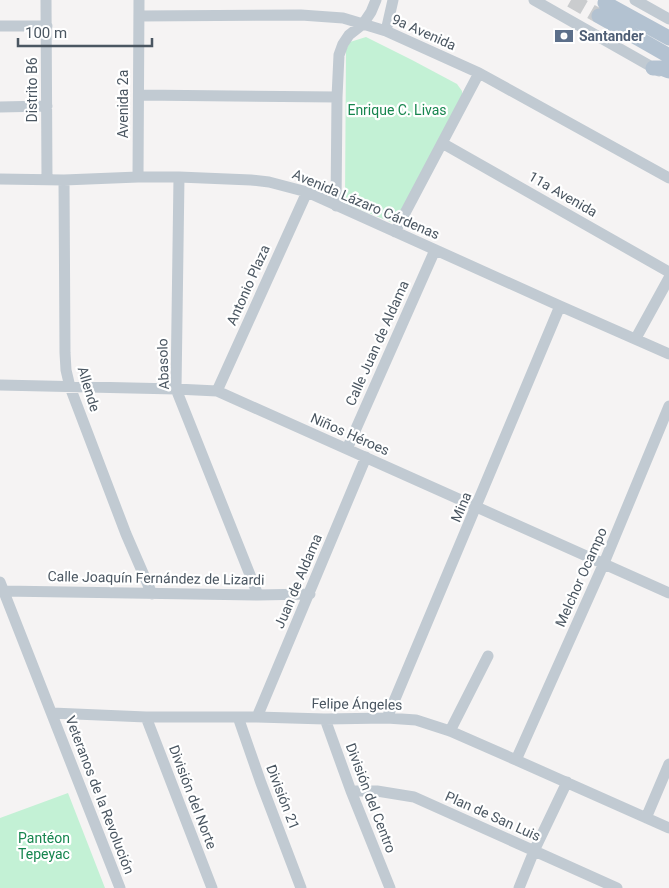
<svg xmlns="http://www.w3.org/2000/svg" width="669" height="888" font-family="Roboto,sans-serif">
	<style>
		.green { fill: #c3f1d5 }
		.lines { fill: none; stroke-linecap: round; stroke-linejoin: round }
		.major-tunnel { stroke: #caccce; stroke-width: 15; stroke-dasharray: 15 8; stroke-linecap: butt }
		.minor { stroke: #c1cad2; stroke-width: 11 }
		.major { stroke: #b3c2d1; stroke-width: 15 }
		.labels { text-anchor: middle; stroke-width: 4.5; stroke-linejoin: round; paint-order: stroke }
		.street-label { font-size: 14px; fill: #4a5661; stroke: #fff }
		.service-label { font-size: 14px; font-weight: bold; fill: #4e5e75; stroke: #fff; text-anchor: start }
		.park-label { font-size: 14px; fill: #17864f; stroke: #fff }
	</style>
	<rect width="100%" height="100%" fill="#f5f3f3"/>
	<path class="green" d="M 366,37 L 412,60 L 457,84 L 462,91 L 462,100 L 396,222 L 393,223 L 347,204 L 345,200 L 346,50 L 350,42 Z
		M 68,793 L 105,888 L 0,888 L 0,818 Z"/>
	<g class="lines">
		<path class="major-tunnel" d="M 571,0 L 599,16"/>
		<path class="minor" d="M 46,0 L 47,179
			M 534,0 L 659,71
			M 635,0 L 669,19
			M 139,16 L 301,15 L 343,18 L 363,24 L 386,31 L 479,73 L 669,178
			M 0,26 L 47,26
			M 386,31 L 393,0
			M 139,95 L 337,97
			M 0,107 L 47,106
			M 442,143 L 669,272
			M 138,177 L 139,0
			M 179,177 L 176,389 L 258,595
			M 0,179 L 64,180 L 138,177 L 179,177 L 251,180 L 269,182 L 307,192 L 560,306 L 669,354
			M 64,180 L 65,353 L 66,370 L 70,387 L 126,534 L 152,594
			M 336,206 L 337,97 L 339,55 L 343,44 L 349,35 L 363,24 L 371,12 L 376,0
			M 395,232 L 479,73
			M 636,338 L 669,278
			M 0,385 L 176,389 L 217,391 L 669,593
			M 217,391 L 307,192
			M 347,449 L 435,250
			M 0,582 L 120,888
			M 3,591 L 258,595 L 310,594
			M 52,713 L 146,717 L 257,717 L 325,719 L 387,718 L 416,720 L 450,731 L 516,760 L 669,828
			M 146,717 L 212,888
			M 238,717 L 261,783 L 301,888
			M 257,717 L 366,457
			M 387,718 L 560,306
			M 325,719 L 351,791 L 390,888
			M 450,731 L 488,656
			M 516,760 L 604,563 L 669,406
			M 351,791 L 377,791 L 414,797 L 617,888
			M 646,818 L 669,764
			M 519,888 L 534,851 L 567,782"/>
		<path class="major" d="M 605,3 L 669,38
			M 599,16 L 669,56
			M 653,68 L 661,68 L 669,71"/>
	</g>
	<defs>
		<g id="bank-bare" transform="scale(1.5)"><path d="M-6-4H6V4H-6ZM0-2.3a2.3 2.3 0 1 0 0 4.6a2.3 2.3 0 1 0 0-4.6Z" fill="#5c6f8a" stroke="#fff" stroke-width="2.5" paint-order="stroke"/></g>
	</defs>
	<g fill-rule="evenodd">
		<use href="#bank-bare" x="564" y="36"/>
	</g>
	<g class="labels">
		<g class="street-label">
			<text transform="translate(424 32) rotate(24)" y="5">9a Avenida</text>
			<text transform="translate(32 90) rotate(-90)" y="5">Distrito B6</text>
			<text transform="translate(123 104) rotate(-90)" y="5">Avenida 2a</text>
			<text transform="translate(563 194) rotate(30)" y="5">11a Avenida</text>
			<text transform="translate(366 204) rotate(23)" y="5">Avenida Lázaro Cárdenas</text>
			<text transform="translate(248 285) rotate(-66)" y="5">Antonio Plaza</text>
			<text transform="translate(377 343) rotate(-66)" y="5">Calle Juan de Aldama</text>
			<text transform="translate(163 364) rotate(-92)" y="5">Abasolo</text>
			<text transform="translate(89 389) rotate(73)" y="5">Allende</text>
			<text transform="translate(350 434) rotate(24)" y="5">Niños Héroes</text>
			<text transform="translate(461 507) rotate(-67)" y="5">Mina</text>
			<text transform="translate(581 577) rotate(-66)" y="5">Melchor Ocampo</text>
			<text transform="translate(156 578) rotate(1)" y="5">Calle Joaquín Fernández de Lizardi</text>
			<text transform="translate(298 581) rotate(-67)" y="5">Juan de Aldama</text>
			<text transform="translate(357 704) rotate(1)" y="5">Felipe Ángeles</text>
			<text transform="translate(100 795) rotate(69)" y="5">Veteranos de la Revolución</text>
			<text transform="translate(193 797) rotate(69)" y="5">División del Norte</text>
			<text transform="translate(283 797) rotate(69)" y="5">División 21</text>
			<text transform="translate(371 798) rotate(69)" y="5">División del Centro</text>
			<text transform="translate(493 816) rotate(24)" y="5">Plan de San Luis</text>
		</g>
		<g class="service-label">
			<text x="579" y="41">Santander</text>
		</g>
		<g class="park-label">
			<text x="397" y="115">Enrique C. Livas</text>
			<text x="44" y="843">Pantéon<tspan x="44" dy="16">Tepeyac</tspan></text>
		</g>
	</g>
	<path d="M18 38v8h134v-8" fill="none" stroke="#4a5661" stroke-width="2.5"/>
	<text x="25" y="38" font-size="15" fill="#4a5661" stroke="#ffffff" stroke-width="4" paint-order="stroke">100 m</text>
</svg>
